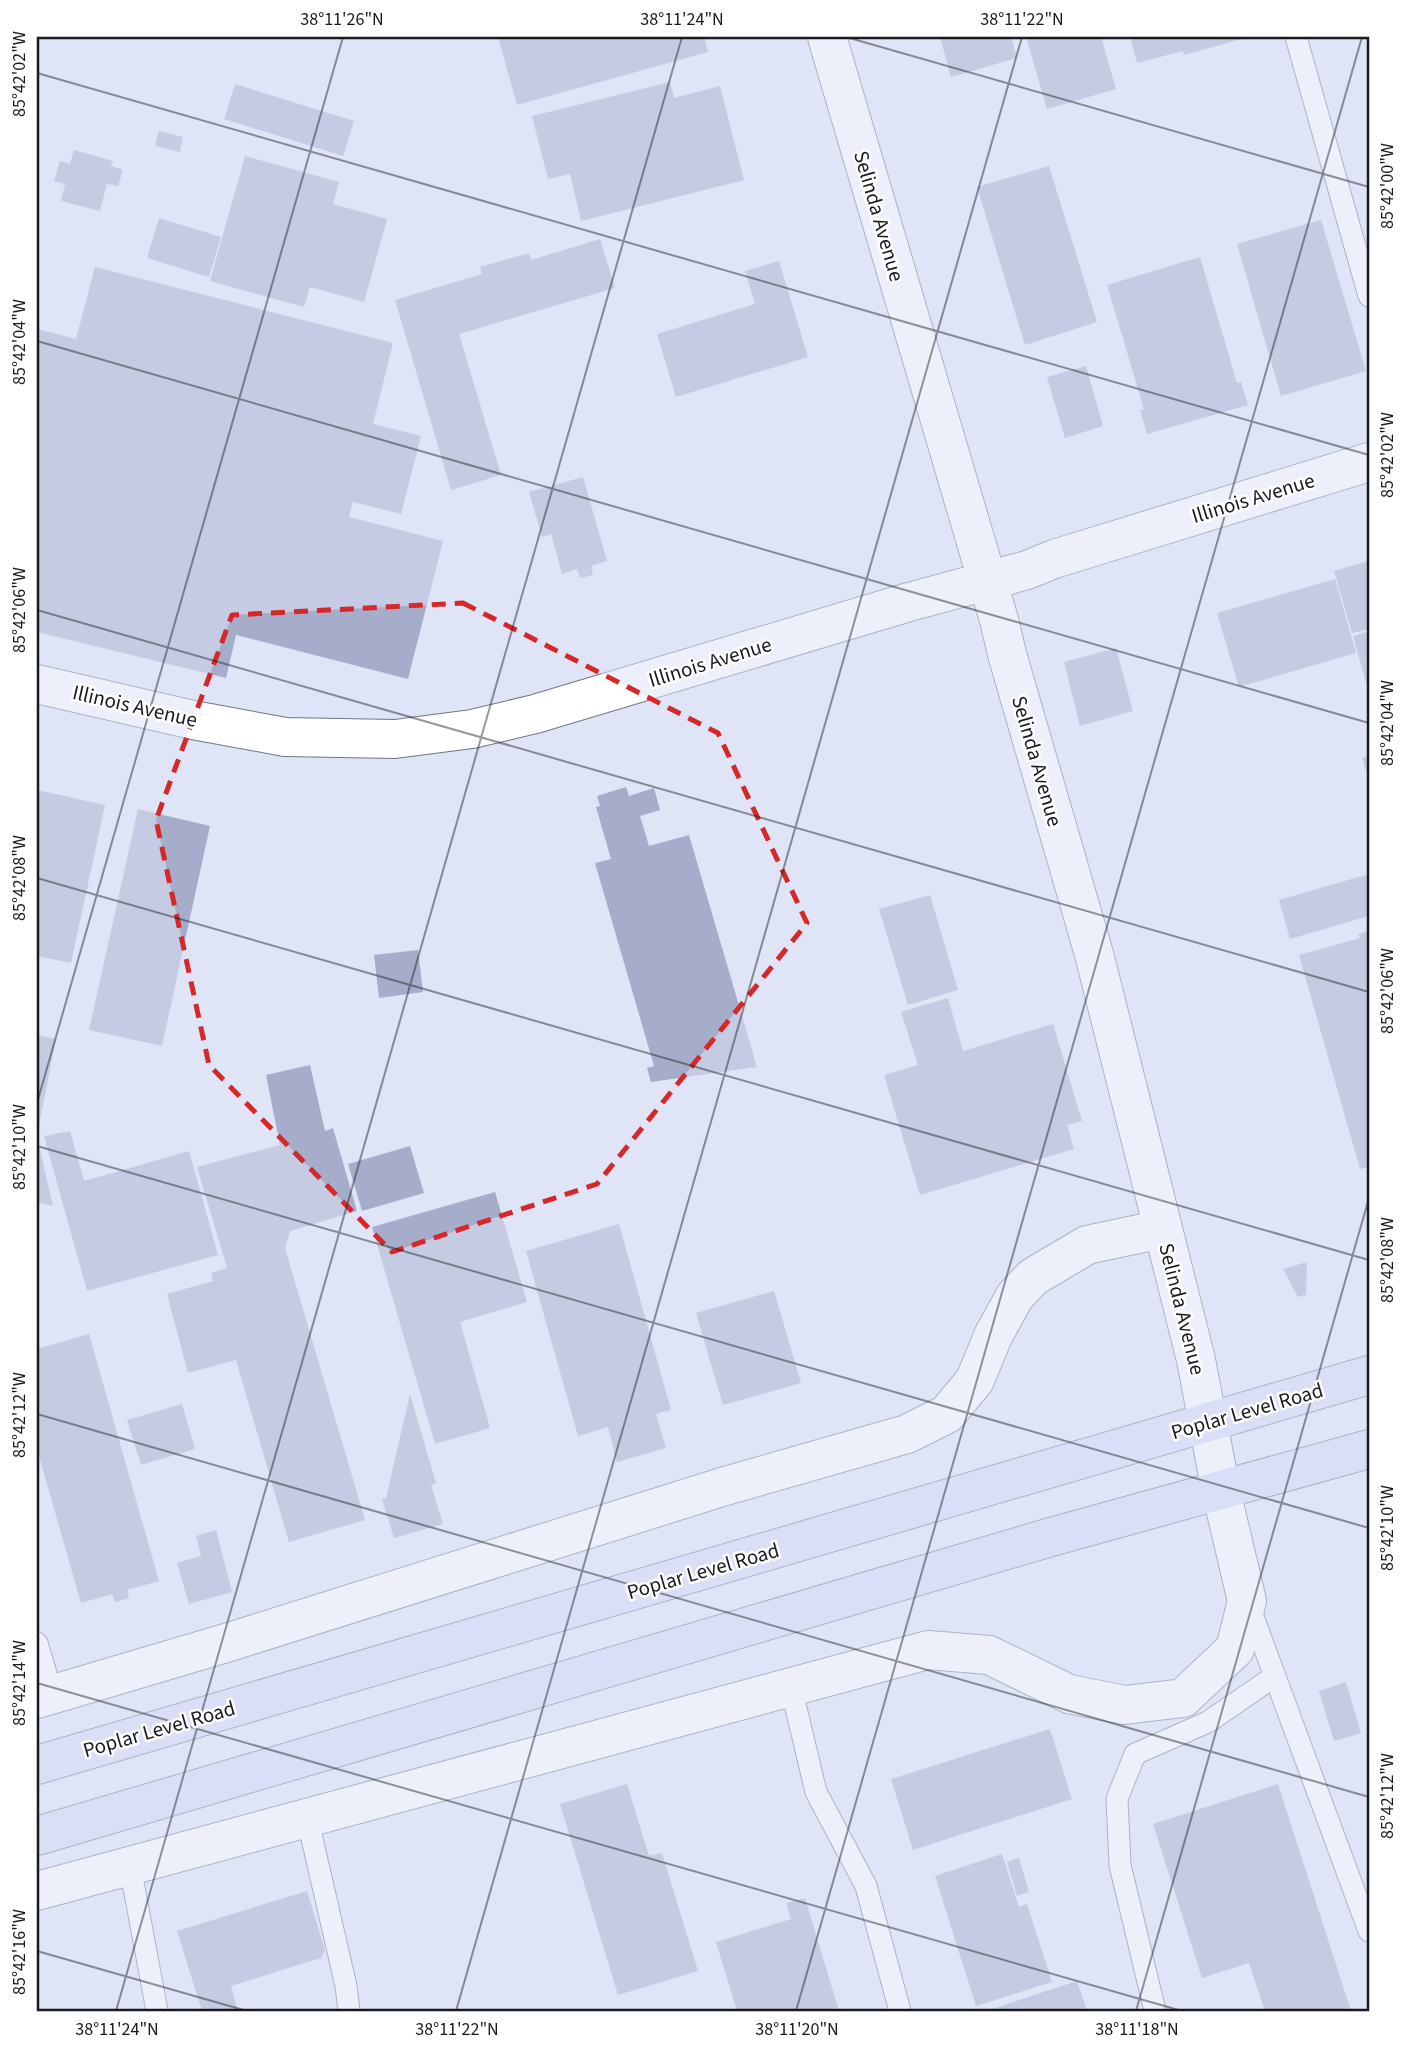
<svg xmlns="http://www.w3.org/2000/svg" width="1406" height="2048" font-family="'Source Sans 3',sans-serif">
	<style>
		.building { fill: #a6adca }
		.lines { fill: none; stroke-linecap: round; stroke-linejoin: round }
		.lane-casing { stroke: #727687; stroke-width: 23 }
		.street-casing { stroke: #727687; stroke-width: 40 }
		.secondary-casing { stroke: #727687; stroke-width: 40 }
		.lane { stroke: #fff; stroke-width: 21 }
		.street { stroke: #fff; stroke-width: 38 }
		.secondary { stroke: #d4d8f4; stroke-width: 38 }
		.marked { fill: none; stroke: #d62828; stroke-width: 5; stroke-dasharray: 14 9; stroke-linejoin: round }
		.ticks { fill: none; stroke: #181a20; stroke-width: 2; stroke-opacity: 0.45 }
		.labels { text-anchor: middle; stroke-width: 5; stroke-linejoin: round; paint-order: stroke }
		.street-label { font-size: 21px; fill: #181a20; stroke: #fff }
		.neatline { fill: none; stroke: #181a20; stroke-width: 2.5 }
		.ticks-label { font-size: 18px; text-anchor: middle; fill: #181a20 }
	</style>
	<rect width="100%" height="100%" fill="#dfe4f7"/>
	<path class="building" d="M 498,37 L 704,37 L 708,52 L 517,105 Z
		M 940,37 L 1011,37 L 1017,58 L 951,77 Z
		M 1026,37 L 1101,37 L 1116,89 L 1047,109 Z
		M 1130,37 L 1244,37 L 1245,38 L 1184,55 L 1183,51 L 1137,63 Z
		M 670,82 L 674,98 L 720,86 L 744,180 L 581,221 L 570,174 L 548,179 L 532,116 Z
		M 235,84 L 354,121 L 343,156 L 224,119 Z
		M 159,131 L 183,137 L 180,152 L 155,146 Z
		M 74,150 L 113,161 L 111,166 L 123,170 L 118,186 L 107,184 L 100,211 L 61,201 L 65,184 L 54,181 L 60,161 L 70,164 Z
		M 245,156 L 339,182 L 333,204 L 387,219 L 364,302 L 310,287 L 304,307 L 210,281 Z
		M 1049,166 L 1097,322 L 1025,345 L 977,187 Z
		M 159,218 L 221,237 L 209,277 L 147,258 Z
		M 1321,220 L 1366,371 L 1281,396 L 1237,244 Z
		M 600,239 L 615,288 L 459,334 L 501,475 L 451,490 L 395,300 L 482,274 L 480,267 L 529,253 L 531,260 Z
		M 1200,257 L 1237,383 L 1241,382 L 1248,405 L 1147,434 L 1140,410 L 1144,409 L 1107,285 Z
		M 779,261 L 808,357 L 676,397 L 657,334 L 755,304 L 745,271 Z
		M 95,267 L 393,343 L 373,424 L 421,436 L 401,514 L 353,502 L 349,517 L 443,541 L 408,679 L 236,635 L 226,678 L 37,632 L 37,329 L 76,339 Z
		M 1086,366 L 1103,426 L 1065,438 L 1047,377 Z
		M 583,477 L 607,561 L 591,566 L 593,575 L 580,578 L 577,569 L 562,574 L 551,534 L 542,537 L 529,492 Z
		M 1369,561 L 1369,629 L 1352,633 L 1334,571 Z
		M 1335,579 L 1356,653 L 1239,687 L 1217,613 Z
		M 1369,631 L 1369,690 L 1368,690 L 1353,636 Z
		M 1116,648 L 1133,711 L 1080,726 L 1064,662 Z
		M 1369,756 L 1369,779 L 1362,758 Z
		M 626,787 L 629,796 L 654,788 L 660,810 L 640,816 L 649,846 L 689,835 L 757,1067 L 651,1082 L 647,1068 L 654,1066 L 595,863 L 611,859 L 596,807 L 600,806 L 597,796 Z
		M 37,790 L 105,805 L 71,963 L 37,956 Z
		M 138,809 L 210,826 L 162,1046 L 89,1030 Z
		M 1369,874 L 1369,916 L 1290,939 L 1279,900 Z
		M 930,895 L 958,990 L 908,1005 L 879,909 Z
		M 1369,931 L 1369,1167 L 1360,1169 L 1299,955 L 1360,938 L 1358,934 Z
		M 418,950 L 423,992 L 379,998 L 374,955 Z
		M 948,998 L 963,1051 L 1053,1024 L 1082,1121 L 1067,1125 L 1074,1149 L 920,1195 L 884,1075 L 918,1065 L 901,1012 Z
		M 37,1035 L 56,1039 L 39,1125 L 37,1125 Z
		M 310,1065 L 325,1131 L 333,1128 L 357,1211 L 290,1231 L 285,1248 L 365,1520 L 289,1542 L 236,1360 L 188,1373 L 167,1294 L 213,1281 L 211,1273 L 227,1268 L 197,1167 L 280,1145 L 266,1075 Z
		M 70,1131 L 84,1181 L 189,1151 L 218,1255 L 87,1291 L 44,1136 Z
		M 37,1141 L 38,1141 L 53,1206 L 37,1202 Z
		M 410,1146 L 424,1193 L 362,1211 L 348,1164 Z
		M 495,1192 L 527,1302 L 460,1322 L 490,1428 L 435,1444 L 372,1227 Z
		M 619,1224 L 671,1410 L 656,1414 L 666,1448 L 617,1462 L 608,1427 L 578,1436 L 526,1251 Z
		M 1307,1262 L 1306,1295 L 1298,1297 L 1283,1269 Z
		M 774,1291 L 801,1383 L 723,1405 L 696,1313 Z
		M 89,1334 L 159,1581 L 127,1590 L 129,1598 L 115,1602 L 112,1594 L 81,1603 L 37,1449 L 37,1349 Z
		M 410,1394 L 436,1483 L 431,1485 L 443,1524 L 394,1538 L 382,1499 L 386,1498 Z
		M 182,1404 L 195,1449 L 141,1465 L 127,1420 Z
		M 216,1530 L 232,1592 L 189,1604 L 177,1563 L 201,1556 L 196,1536 Z
		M 1346,1682 L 1361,1733 L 1334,1741 L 1319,1691 Z
		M 1050,1729 L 1072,1799 L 913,1850 L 891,1779 Z
		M 627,1784 L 649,1856 L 662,1853 L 698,1971 L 618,1995 L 560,1804 Z
		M 1278,1784 L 1351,2011 L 1265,2011 L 1249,1963 L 1202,1978 L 1153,1824 Z
		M 1002,1854 L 1019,1907 L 1027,1904 L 1052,1982 L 976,2006 L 935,1876 Z
		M 1019,1858 L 1029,1892 L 1017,1896 L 1007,1862 Z
		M 307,1891 L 325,1950 L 321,1958 L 231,1986 L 238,2011 L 202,2011 L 177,1931 Z
		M 805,1898 L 839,2011 L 737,2011 L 716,1942 L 791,1919 L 786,1903 Z
		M 1077,1981 L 1087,2011 L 986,2011 Z"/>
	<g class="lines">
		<g class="lane-casing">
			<path id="lane" d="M 1296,37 L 1369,296
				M 1249,1606 L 1369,1931
				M 37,1643 L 52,1694
				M 791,1687 L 816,1792 L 866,1886 L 900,2011
				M 307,1817 L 346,1986 L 349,2011
				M 130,1866 L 157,2011
				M 1155,2011 L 1120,1865 L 1117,1799 L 1135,1754 L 1208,1722 L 1275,1676"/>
		</g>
		<g class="street-casing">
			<path id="street" d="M 37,684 L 193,720 L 285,737 L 395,739 L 472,729 L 535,714 L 909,602 L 1027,570 L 1054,559 L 1369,462
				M 37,1699 L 226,1643 L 722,1487 L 907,1434 L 947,1414 L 975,1380 L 993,1336 L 1015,1296 L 1033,1277 L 1087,1245 L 1162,1229
				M 37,1891 L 928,1650 L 989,1655 L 1069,1694 L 1125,1705 L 1183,1698 L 1235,1649 L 1247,1601 L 1221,1491 L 1196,1360 L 1094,954 L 1007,654 L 999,620 L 827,37"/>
		</g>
		<g class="secondary-casing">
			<path id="secondary" d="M 37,1765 L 1369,1375
				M 37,1836 L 1051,1537 L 1369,1449"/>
		</g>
		<use href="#lane" class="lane"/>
		<use href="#street" class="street"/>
		<use href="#secondary" class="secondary"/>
	</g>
	<path d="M0 0H1406V2048H0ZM 463,603 L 718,733 L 807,923 L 597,1184 L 392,1252 L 209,1065 L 156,820 L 232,615 Z" fill="#dfe4f7" fill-opacity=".55" fill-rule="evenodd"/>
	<path class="marked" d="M 463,603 L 718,733 L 807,923 L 597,1184 L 392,1252 L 209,1065 L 156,820 L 232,615 Z"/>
	<path class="ticks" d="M 846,37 L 1369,187M 37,73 L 1369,455M 37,341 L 1369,723M 37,610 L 1369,992M 37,878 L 1369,1260M 37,1103 L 343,37M 37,1146 L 1369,1528M 37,1414 L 1369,1797M 37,1683 L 1182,2011M 37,1951 L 247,2011M 116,2011 L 682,37M 456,2011 L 1022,37M 796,2011 L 1362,37M 1136,2011 L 1369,1198"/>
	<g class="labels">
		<g class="street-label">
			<text transform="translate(879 216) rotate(74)" y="7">Selinda Avenue</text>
			<text transform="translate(1253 498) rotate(-17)" y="7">Illinois Avenue</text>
			<text transform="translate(710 662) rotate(-17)" y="7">Illinois Avenue</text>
			<text transform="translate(135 706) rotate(13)" y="7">Illinois Avenue</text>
			<text transform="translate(1037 761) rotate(74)" y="7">Selinda Avenue</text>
			<text transform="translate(1182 1309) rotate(76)" y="7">Selinda Avenue</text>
			<text transform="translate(1247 1411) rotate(-16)" y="7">Poplar Level Road</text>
			<text transform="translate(703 1571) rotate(-16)" y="7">Poplar Level Road</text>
			<text transform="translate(159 1729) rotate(-16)" y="7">Poplar Level Road</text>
		</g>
	</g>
	<rect width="1406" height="2048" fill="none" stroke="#ffffff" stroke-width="77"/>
	<rect x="38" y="38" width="1330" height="1972" class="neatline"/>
	<g class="ticks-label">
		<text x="342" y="25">38°11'26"N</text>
		<text x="682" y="25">38°11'24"N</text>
		<text x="1022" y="25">38°11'22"N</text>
		<text transform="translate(19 74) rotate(-90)" y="6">85°42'02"W</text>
		<text transform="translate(1387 186) rotate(-90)" y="6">85°42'00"W</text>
		<text transform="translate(19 342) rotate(-90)" y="6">85°42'04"W</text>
		<text transform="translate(1387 455) rotate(-90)" y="6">85°42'02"W</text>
		<text transform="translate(19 610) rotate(-90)" y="6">85°42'06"W</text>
		<text transform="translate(1387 723) rotate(-90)" y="6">85°42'04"W</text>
		<text transform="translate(19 878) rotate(-90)" y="6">85°42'08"W</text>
		<text transform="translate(1387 991) rotate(-90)" y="6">85°42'06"W</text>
		<text transform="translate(19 1147) rotate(-90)" y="6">85°42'10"W</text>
		<text transform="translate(1387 1260) rotate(-90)" y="6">85°42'08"W</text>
		<text transform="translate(19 1415) rotate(-90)" y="6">85°42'12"W</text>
		<text transform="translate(1387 1528) rotate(-90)" y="6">85°42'10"W</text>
		<text transform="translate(19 1683) rotate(-90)" y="6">85°42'14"W</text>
		<text transform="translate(1387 1796) rotate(-90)" y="6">85°42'12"W</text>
		<text transform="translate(19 1952) rotate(-90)" y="6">85°42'16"W</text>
		<text x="117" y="2035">38°11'24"N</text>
		<text x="457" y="2035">38°11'22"N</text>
		<text x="797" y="2035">38°11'20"N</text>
		<text x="1137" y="2035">38°11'18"N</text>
	</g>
</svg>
